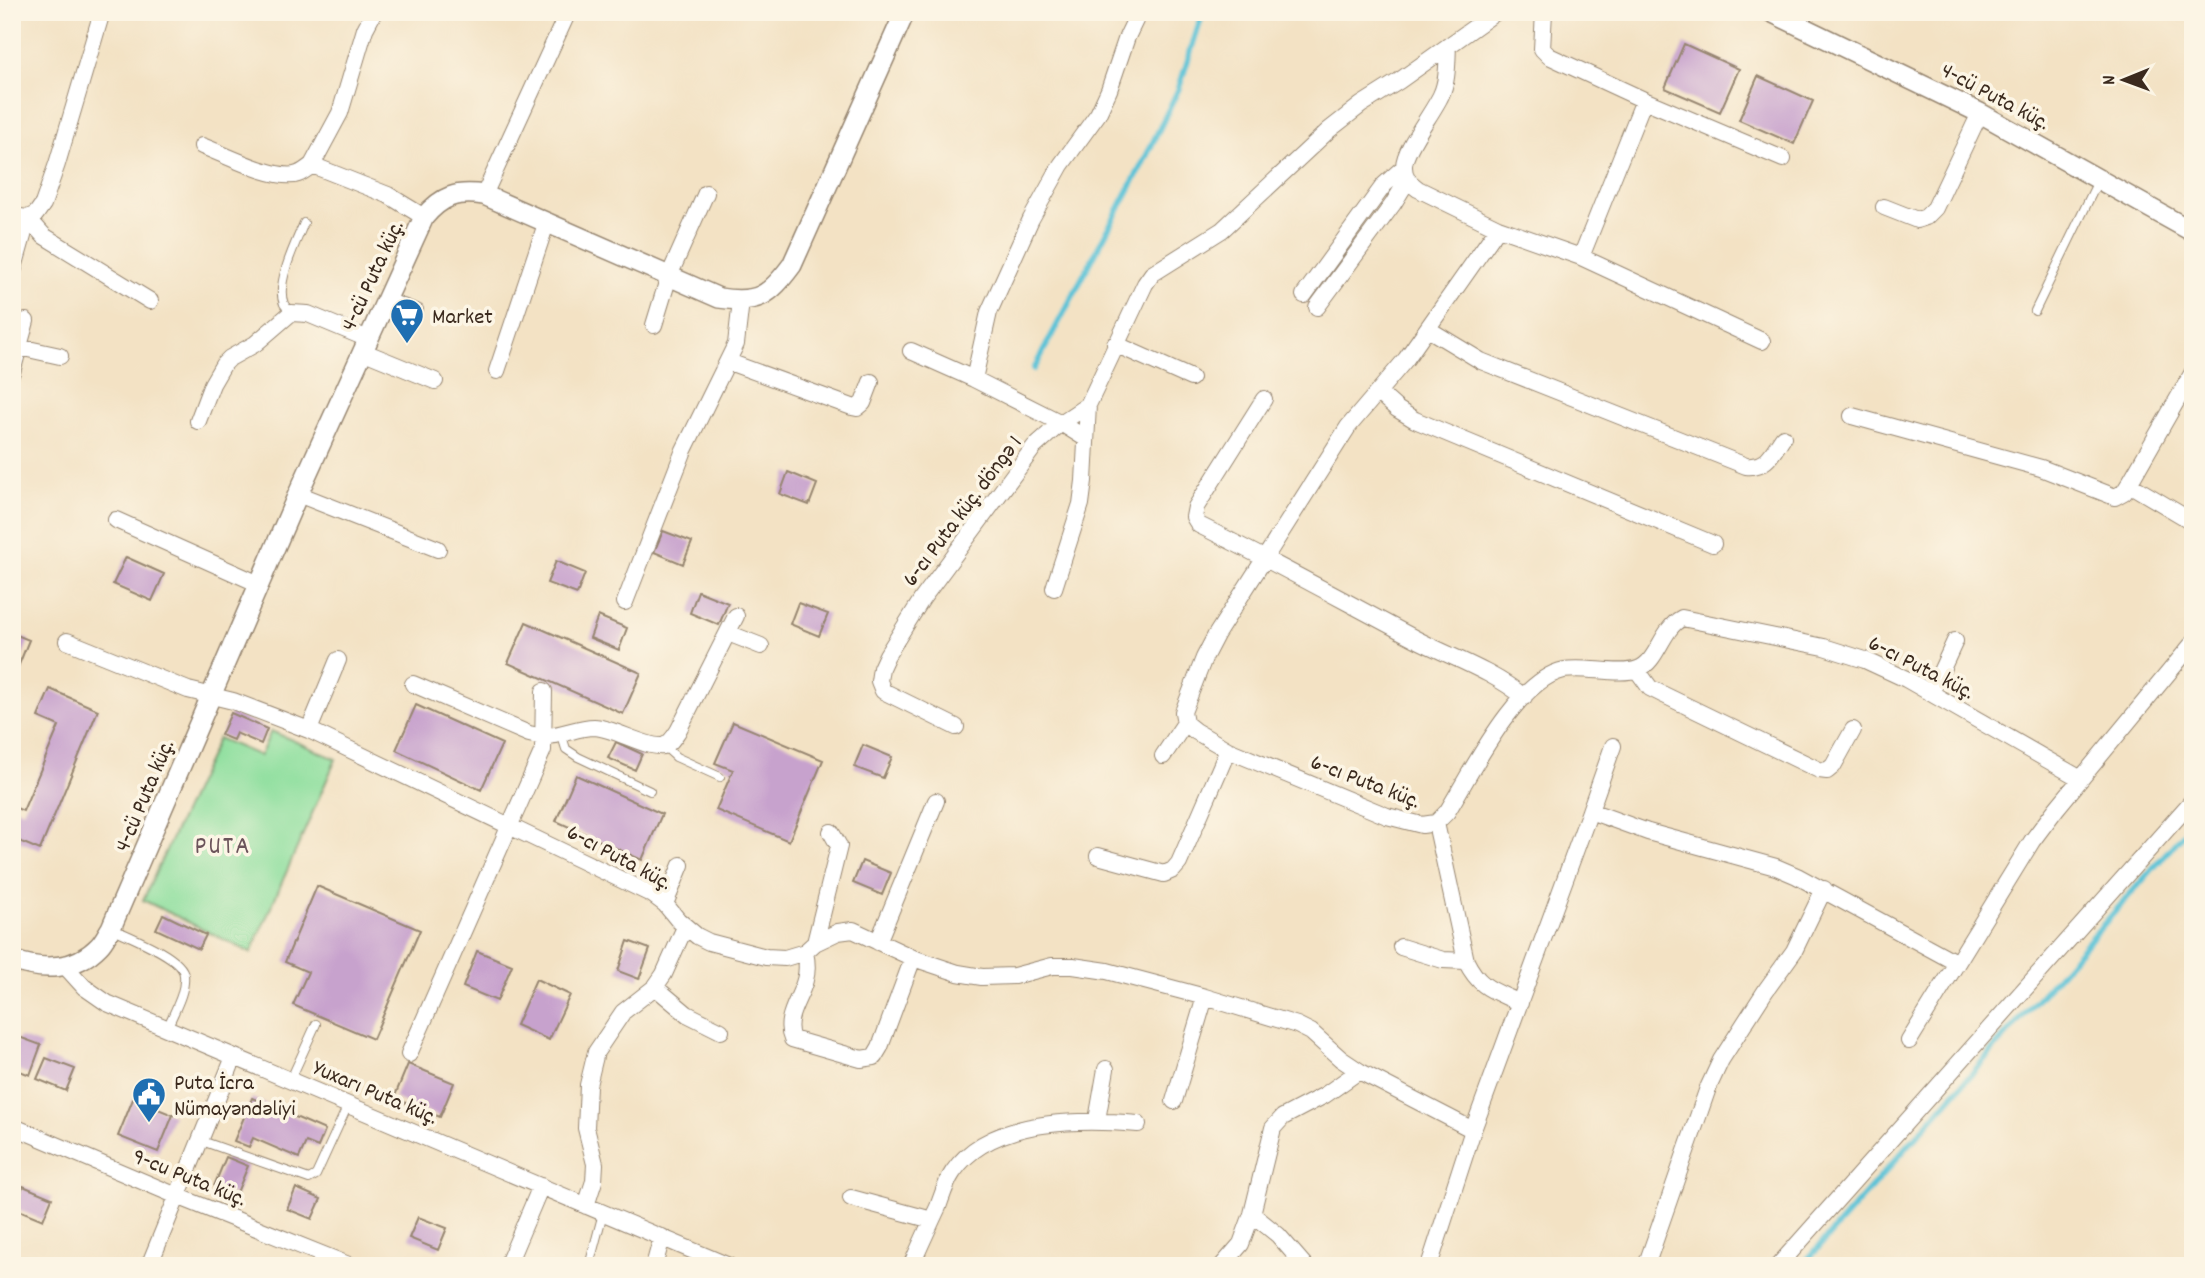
<svg xmlns="http://www.w3.org/2000/svg" width="2205" height="1278" font-family="Dekko,sans-serif">
	<style>
		.green { fill: #8fdf9f; stroke: #65845e; stroke-width: 2 }
		.lines { fill: none; stroke-linecap: round; stroke-linejoin: round }
		.stream { stroke: #5bc3d7; stroke-width: 6 }
		.building { fill: #c7a2cd }
		.service-casing { stroke: #978671; stroke-width: 10 }
		.minor-casing { stroke: #978671; stroke-width: 18 }
		.tertiary-casing { stroke: #978671; stroke-width: 22 }
		.service { stroke: #fff; stroke-width: 8 }
		.minor { stroke: #fff; stroke-width: 16 }
		.tertiary { stroke: #fff; stroke-width: 19 }
		.labels { text-anchor: middle; stroke-width: 7; stroke-linejoin: round; paint-order: stroke }
		.street-label { font-size: 23px; fill: #3b2a1e; stroke: #fcf5e5 }
		.poi-label { font-size: 23px; fill: #3b2a1e; stroke: #fcf5e5; text-anchor: start }
		.quarter-label { font-size: 26px; letter-spacing: 2px; fill: #6c545b; stroke: #fcf5e5 }
	</style>
	<rect width="100%" height="100%" fill="#fcf5e5"/>
	<filter id="ink" filterUnits="userSpaceOnUse"><feTurbulence type="fractalNoise" baseFrequency=".0143" numOctaves="2"/><feDisplacementMap in="SourceGraphic" scale="14" xChannelSelector="R" yChannelSelector="G"/><feConvolveMatrix kernelMatrix="1 2 1 2 8 2 1 2 1" color-interpolation-filters="sRGB"/></filter>
	<filter id="wash" filterUnits="userSpaceOnUse"><feTurbulence type="fractalNoise" baseFrequency=".00686" numOctaves="4" result="noise"/><feDisplacementMap in="SourceGraphic" scale="28" xChannelSelector="R" yChannelSelector="G"/><feGaussianBlur stdDeviation="1.57" result="paint"/><feColorMatrix in="noise" values="0 0 0 0 0 0 0 0 0 0 0 0 0 0 0 0 0 1.4 0 .05"/><feComposite in="paint" operator="in"/></filter>
	<g filter="url(#wash)">
		<rect width="100%" height="100%" fill="#f3e2c4"/>
		<path class="green" d="M 271,731 L 336,759 L 251,953 L 143,900 L 218,738 L 260,756 Z"/>
		<g class="lines">
			<path class="stream" d="M 1034,369 L 1142,165 L 1179,88 L 1203,12
				M 1802,1266 L 2193,823"/>
		</g>
		<g id="blocks">
			<path class="building" d="M 1684,44 L 1739,69 L 1720,112 L 1665,88 Z
				M 1758,76 L 1813,101 L 1794,144 L 1739,120 Z
				M 788,472 L 817,484 L 809,505 L 780,494 Z
				M 663,531 L 692,542 L 683,564 L 654,552 Z
				M 126,557 L 164,574 L 152,601 L 113,584 Z
				M 556,561 L 585,573 L 577,594 L 547,583 Z
				M 698,591 L 728,603 L 719,625 L 690,613 Z
				M 798,603 L 828,614 L 819,636 L 790,624 Z
				M 598,616 L 627,628 L 619,650 L 590,638 Z
				M 526,622 L 641,673 L 623,714 L 508,663 Z
				M 12,633 L 29,640 L 18,667 L 12,664 Z
				M 50,689 L 98,710 L 40,850 L 12,838 L 12,806 L 23,811 L 59,726 L 38,717 Z
				M 416,705 L 502,744 L 481,790 L 396,750 Z
				M 231,713 L 267,729 L 261,744 L 236,733 L 233,740 L 221,735 Z
				M 733,722 L 823,760 L 789,841 L 716,810 L 733,770 L 715,763 Z
				M 616,742 L 642,754 L 635,770 L 608,758 Z
				M 863,745 L 892,757 L 883,778 L 854,767 Z
				M 576,775 L 662,814 L 642,860 L 556,821 Z
				M 862,861 L 891,873 L 882,895 L 853,883 Z
				M 317,886 L 420,930 L 373,1039 L 293,1005 L 308,972 L 285,962 Z
				M 163,914 L 206,935 L 199,949 L 156,929 Z
				M 628,941 L 650,949 L 639,979 L 618,971 Z
				M 477,951 L 512,965 L 497,1001 L 463,987 Z
				M 536,979 L 570,995 L 549,1040 L 516,1025 Z
				M 19,1037 L 41,1045 L 30,1075 L 12,1068 L 12,1055 Z
				M 46,1058 L 75,1069 L 66,1091 L 37,1079 Z
				M 408,1064 L 454,1083 L 440,1117 L 394,1098 Z
				M 252,1098 L 325,1130 L 318,1147 L 306,1142 L 299,1158 L 253,1138 L 249,1147 L 234,1141 Z
				M 133,1099 L 173,1115 L 158,1152 L 118,1136 Z
				M 226,1157 L 248,1166 L 236,1195 L 214,1186 Z
				M 23,1186 L 52,1198 L 43,1220 L 14,1208 Z
				M 296,1188 L 321,1199 L 312,1219 L 287,1209 Z
				M 418,1217 L 447,1228 L 438,1250 L 409,1238 Z"/>
		</g>
	</g>
	<g filter="url(#ink)">
		<use href="#blocks" fill-opacity="0" stroke="#978671" stroke-width="2"/>
		<g class="lines">
			<g class="service-casing">
				<path id="service" d="M 387,297 L 419,309
					M 2035,311 L 2098,181
					M 291,313 C 289,310 286,307 284,304 C 275,284 296,242 304,223
					M 561,733 L 566,749 L 578,757 L 650,791
					M 664,746 L 676,757 L 720,777
					M 111,928 C 128,936 183,957 184,975 C 186,993 173,1013 167,1029
					M 290,1081 L 316,1024
					M 199,1140 L 309,1179 L 316,1175 L 348,1105
					M 589,1266 L 603,1213"/>
			</g>
			<g class="minor-casing">
				<path id="minor" d="M 374,12 L 365,29 L 340,113 L 312,165 L 388,195 L 424,217
					M 1544,12 L 1542,49 L 1549,56 L 1644,100 L 1783,159
					M 1448,46 C 1447,62 1448,80 1441,95 C 1433,113 1403,150 1404,167 C 1404,178 1410,183 1418,189 L 1498,228 L 1581,257 L 1762,341
					M 202,146 C 224,154 277,182 298,174 C 303,172 308,168 312,165
					M 484,195 L 568,12
					M 1884,207 L 1917,220 L 1926,217 L 1935,208 L 1980,113
					M 12,216 L 28,218 L 36,214 L 43,204 L 57,164 L 102,12
					M 28,218 L 44,236 L 150,301
					M 1498,228 L 1406,359 L 1348,427 L 1216,635 L 1204,658 L 1183,712 L 1185,723 L 1195,731 L 1228,750 L 1387,816 L 1422,825 L 1436,823 L 1447,812 C 1471,773 1516,680 1564,670 C 1586,666 1619,676 1638,669 C 1658,662 1661,629 1682,618 L 1824,647 L 1865,660 L 1906,679 L 2081,779
					M 1581,257 L 1644,100
					M 12,275 L 28,218
					M 1304,295 L 1384,185 L 1404,167
					M 1317,307 L 1393,204 L 1407,181
					M 654,325 L 669,276 L 706,193
					M 1428,329 L 1481,361 L 1746,466 C 1767,468 1772,453 1783,437
					M 1115,344 L 1191,378
					M 19,347 L 60,356
					M 362,351 L 435,381
					M 911,351 L 974,379
					M 729,362 L 852,407 L 857,408 L 863,403 L 871,382
					M 497,371 L 547,221
					M 12,372 L 26,321
					M 1378,392 L 1397,409 L 1415,420 L 1713,544
					M 1264,399 L 1196,507 L 1194,517 L 1199,525 C 1272,561 1344,601 1416,639 C 1453,658 1492,671 1524,697
					M 1852,416 L 2041,468 L 2115,497 L 2124,492 L 2129,484 L 2193,372
					M 198,421 L 212,384 L 223,365 L 230,358 L 255,344 L 291,313 L 308,314 L 368,339
					M 1085,438 L 1061,423 L 974,379 L 989,312 L 1031,219 L 1061,165 L 1098,114 L 1109,90 L 1127,37 L 1139,12
					M 2129,484 L 2193,522
					M 298,494 L 438,549
					M 116,520 L 259,584
					M 1054,588 L 1081,504 L 1084,481 L 1088,405
					M 625,602 L 684,450 L 736,344 L 741,301
					M 728,633 L 761,646
					M 67,641 L 188,690 L 233,701 L 309,730 L 653,895 L 665,904 L 678,920 L 697,936 L 709,942 L 766,957 L 785,958 L 805,952 L 815,943 L 838,932 L 853,930 L 913,958 L 958,973 L 982,977 L 1014,976 L 1052,966 L 1073,966 L 1107,971 L 1205,997 L 1297,1025 L 1311,1032 L 1341,1059 L 1359,1071 L 1473,1130
					M 1637,670 L 1650,688 L 1662,694 L 1819,770 L 1827,771 L 1833,766 L 1853,730
					M 413,684 L 529,734 C 534,735 540,737 545,736 C 562,736 577,727 594,727 C 615,728 645,748 663,746 C 670,744 674,737 678,731 L 736,616
					M 1931,693 L 1955,641
					M 956,727 L 883,691 L 879,681 L 881,668 L 887,655 L 922,599 L 1034,447 L 1061,423 L 1088,405 L 1145,284 L 1152,274 L 1222,230 L 1329,130 L 1361,105 L 1399,81 L 1496,12
					M 309,730 L 338,660
					M 1163,756 L 1185,723
					M 1590,811 L 1613,746
					M 1436,823 L 1466,961 C 1480,989 1493,990 1520,1003
					M 1098,856 L 1164,874 L 1173,870 L 1179,863 L 1228,750
					M 665,904 L 681,865
					M 878,942 L 936,801
					M 815,943 L 839,846 L 831,832
					M 1401,947 L 1443,960 L 1466,961
					M 805,952 C 807,961 808,970 805,980 C 800,1000 783,1018 792,1039 L 861,1059 L 874,1057 L 880,1047 L 913,958
					M 65,966 L 84,987 L 107,1003 L 729,1266
					M 655,987 L 687,1014 L 721,1031
					M 1909,1041 L 1957,963
					M 409,1054 L 543,750 L 544,691
					M 1174,1101 L 1205,997
					M 1097,1120 L 1106,1069
					M 12,1126 L 177,1196 L 351,1266
					M 851,1198 L 932,1220
					M 586,1206 L 594,1181 L 595,1164 L 586,1128 L 588,1085 L 596,1052 L 623,1012 L 655,987 L 664,974 L 685,927
					M 1252,1214 L 1278,1235 L 1305,1266
					M 149,1266 L 234,1057
					M 507,1266 L 541,1186
					M 654,1266 L 662,1237
					M 911,1266 C 920,1246 929,1226 938,1207 C 942,1196 946,1182 953,1172 C 989,1118 1081,1119 1138,1124
					M 1222,1266 L 1241,1244 L 1252,1214 L 1273,1128 L 1283,1117 L 1325,1095 L 1359,1071
					M 1429,1266 L 1473,1130 L 1590,811 L 1648,832 L 1776,867 L 1797,876 L 1957,963 L 2032,841 L 2056,809 L 2193,643
					M 1646,1266 L 1708,1088 L 1721,1060 L 1766,990 L 1794,951 L 1824,889
					M 1778,1266 L 2193,800"/>
			</g>
			<g class="tertiary-casing">
				<path id="tertiary" d="M 1771,12 L 1980,113 L 2193,232
					M 12,960 C 42,971 75,971 99,946 C 104,941 107,934 111,928 L 298,494 L 424,217 C 442,196 456,191 484,195 L 719,298 C 758,304 769,296 792,265 L 905,12"/>
			</g>
			<use href="#service" class="service"/>
			<use href="#minor" class="minor"/>
			<use href="#tertiary" class="tertiary"/>
		</g>
	</g>
	<defs>
		<g id="supermarket-pin" transform="scale(1.75)"><path d="M0 17L-7.5 6A9.5 9.5 0 1 1 7.5 6Z" fill="#1f6fb2" stroke="#fcf5e5"/><path d="M-6-5.5h2.5l.6 2H6L4.5 2H-2.5L-4.4-4H-6ZM-1.5 3.2a1.3 1.3 0 1 0 .1 0ZM3 3.2a1.3 1.3 0 1 0 .1 0Z" fill="#fff"/></g>
		<g id="civic-pin" transform="scale(1.75)"><path d="M0 17L-7.5 6A9.5 9.5 0 1 1 7.5 6Z" fill="#1f6fb2" stroke="#fcf5e5"/><path d="M-.6-6.5H3V-4.5H.6V-3L4-1V1h2V6H-6V1h2V-1L-.6-3ZM-1.2 2.5V6h2.4V2.5Z" fill="#fff"/></g>
	</defs>
	<g fill-rule="evenodd">
		<use href="#supermarket-pin" x="407" y="315"/>
		<use href="#civic-pin" x="149" y="1094"/>
	</g>
	<g class="labels">
		<g class="street-label">
			<text transform="translate(1996 95) rotate(28)" y="8">4-cü Puta küç.</text>
			<text transform="translate(371 275) rotate(-65)" y="8">4-cü Puta küç.</text>
			<text transform="translate(961 510) rotate(-53)" y="8">6-cı Puta küç. döngə 1</text>
			<text transform="translate(1922 666) rotate(27)" y="8">6-cı Puta küç.</text>
			<text transform="translate(1366 780) rotate(21)" y="8">6-cı Puta küç.</text>
			<text transform="translate(143 795) rotate(-67)" y="8">4-cü Puta küç.</text>
			<text transform="translate(620 856) rotate(28)" y="8">6-cı Puta küç.</text>
			<text transform="translate(376 1091) rotate(23)" y="8">Yuxarı Puta küç.</text>
			<text transform="translate(190 1176) rotate(22)" y="8">9-cu Puta küç.</text>
		</g>
		<g class="poi-label">
			<text x="432" y="323">Market</text>
			<text x="174" y="1089">Puta İcra<tspan x="174" dy="26">Nümayəndəliyi</tspan></text>
		</g>
		<g class="quarter-label">
			<text x="223" y="853">PUTA</text>
		</g>
	</g>
	<rect width="2205" height="1278" fill="none" stroke="#fcf5e5" stroke-width="42"/>
	<g transform="translate(2124 80) rotate(269)" stroke="#fcf5e5" stroke-width="5" paint-order="stroke">
	<path d="M0-5L12 26L0 18L-12 26Z" fill="#3b2a1e"/>
	<text y="-10" font-size="19" font-weight="bold" text-anchor="middle" fill="#3b2a1e">N</text>
	</g>
</svg>
